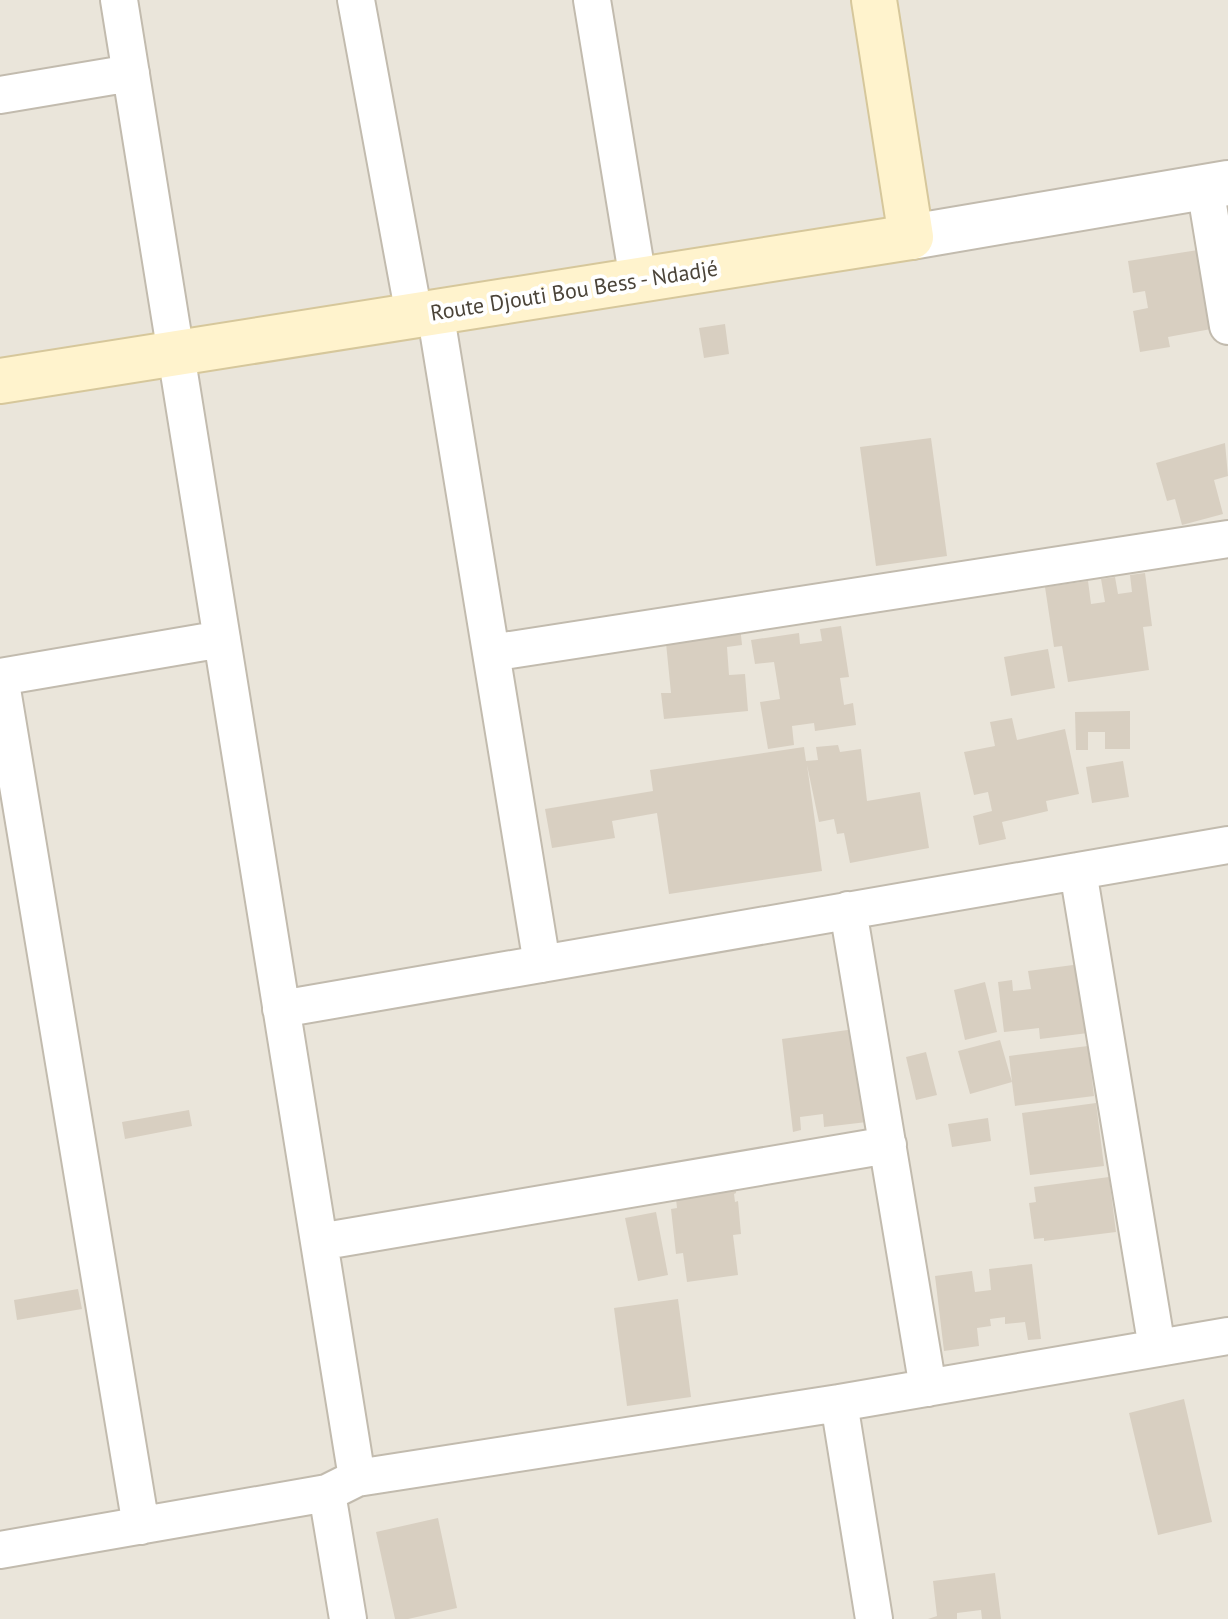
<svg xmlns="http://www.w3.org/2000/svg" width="1228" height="1619" font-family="'PT Sans',sans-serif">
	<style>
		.residential { fill: #eae5da }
		.building { fill: #d8cfc1 }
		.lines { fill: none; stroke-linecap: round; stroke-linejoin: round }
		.minor-casing { stroke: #c2bbae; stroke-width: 40 }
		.tertiary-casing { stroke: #c2bbae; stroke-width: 48 }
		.secondary-casing { stroke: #d6c79b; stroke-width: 48 }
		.minor { stroke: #fff; stroke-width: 36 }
		.tertiary { stroke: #fff; stroke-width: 44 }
		.secondary { stroke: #fff3cd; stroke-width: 44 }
		.labels { text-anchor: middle; stroke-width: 8; stroke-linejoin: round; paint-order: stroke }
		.street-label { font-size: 22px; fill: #4b4439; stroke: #fff }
	</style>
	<rect width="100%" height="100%" fill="#f6f3ec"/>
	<path class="residential" d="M 0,0 L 1228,0 L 1228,1619 L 0,1619 Z"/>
	<path class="building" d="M 1198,250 L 1211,329 L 1168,337 L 1170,347 L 1140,352 L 1133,311 L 1148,308 L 1145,291 L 1133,293 L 1128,261 Z
		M 725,324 L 729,354 L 704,358 L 699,328 Z
		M 931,438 L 947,556 L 876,566 L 860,447 Z
		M 1225,443 L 1228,476 L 1214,480 L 1223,514 L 1182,525 L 1175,499 L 1167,501 L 1156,463 Z
		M 1145,573 L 1152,626 L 1143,627 L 1149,670 L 1068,682 L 1062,646 L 1054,647 L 1045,587 L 1088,581 L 1091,604 L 1105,602 L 1101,579 L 1115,577 L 1118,594 L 1132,592 L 1130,575 Z
		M 740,626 L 742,645 L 727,647 L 729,675 L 745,674 L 748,711 L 664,719 L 661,693 L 671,693 L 665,633 Z
		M 841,626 L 849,677 L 840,678 L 844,705 L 853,703 L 856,725 L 815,731 L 814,723 L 792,726 L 794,745 L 768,749 L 760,702 L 780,699 L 774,662 L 755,664 L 751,640 L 799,633 L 800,644 L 822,641 L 820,629 Z
		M 1048,649 L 1055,688 L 1011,696 L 1004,657 Z
		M 1130,711 L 1130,749 L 1105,749 L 1105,732 L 1088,732 L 1088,750 L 1076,750 L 1075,712 Z
		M 1012,718 L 1017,740 L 1065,729 L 1079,794 L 1046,801 L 1048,811 L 1002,822 L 1006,839 L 979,845 L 973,816 L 992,811 L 988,792 L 974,795 L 964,752 L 995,746 L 990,722 Z
		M 838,745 L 840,752 L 861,749 L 867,801 L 920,792 L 929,848 L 850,863 L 844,833 L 837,834 L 834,819 L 819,822 L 807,765 L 822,871 L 669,894 L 657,813 L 612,821 L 615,838 L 552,848 L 545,809 L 653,791 L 650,770 L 804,747 L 806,761 L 818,760 L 816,747 Z
		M 1123,761 L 1129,797 L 1092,803 L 1086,767 Z
		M 1088,963 L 1096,1032 L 1040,1039 L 1039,1028 L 1004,1032 L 998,982 L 1012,980 L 1013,991 L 1031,989 L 1028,971 Z
		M 985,982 L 997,1032 L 965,1040 L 954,990 Z
		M 855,1029 L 867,1122 L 824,1127 L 823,1114 L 800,1117 L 801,1130 L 793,1132 L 782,1039 Z
		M 1000,1040 L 1012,1082 L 1009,1056 L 1088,1046 L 1094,1096 L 1015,1106 L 1012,1082 L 970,1094 L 958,1051 Z
		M 926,1052 L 937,1095 L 916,1100 L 906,1057 Z
		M 1096,1103 L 1104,1166 L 1030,1175 L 1022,1113 Z
		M 189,1110 L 192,1126 L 125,1139 L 122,1122 Z
		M 988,1118 L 991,1141 L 952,1147 L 948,1124 Z
		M 1109,1177 L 1116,1232 L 1044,1241 L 1044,1238 L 1034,1239 L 1029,1203 L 1036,1202 L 1034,1187 Z
		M 735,1182 L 736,1193 L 734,1194 L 735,1202 L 738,1201 L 741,1234 L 733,1235 L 738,1275 L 687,1282 L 683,1253 L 676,1254 L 671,1209 L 677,1208 L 675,1190 Z
		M 656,1212 L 668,1275 L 638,1281 L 625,1218 Z
		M 1032,1264 L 1041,1339 L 1028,1340 L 1025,1322 L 1005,1324 L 1005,1317 L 990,1319 L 991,1326 L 977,1328 L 979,1346 L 944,1351 L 935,1276 L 972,1271 L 975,1292 L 991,1290 L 989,1269 Z
		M 78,1289 L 82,1309 L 17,1320 L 14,1300 Z
		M 678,1299 L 691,1397 L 627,1406 L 614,1308 Z
		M 1184,1399 L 1212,1522 L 1158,1535 L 1129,1413 Z
		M 438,1518 L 457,1608 L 408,1619 L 395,1619 L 376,1532 Z
		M 995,1573 L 1001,1619 L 982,1619 L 981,1610 L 957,1613 L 957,1619 L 928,1619 L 937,1616 L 933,1581 Z"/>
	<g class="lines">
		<g class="minor-casing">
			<path id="minor" d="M 119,0 L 357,1478
				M 356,0 L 414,315
				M 592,0 L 638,280
				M 0,95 L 131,73
				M 1205,187 L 1228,326
				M 435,311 L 542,964
				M 491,653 L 1228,539
				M 0,677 L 141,1526
				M 0,677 L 222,639
				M 1078,871 L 1157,1348
				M 848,910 L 928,1388
				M 281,1009 L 1228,845
				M 319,1242 L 888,1145
				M 839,1403 L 874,1619
				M 327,1493 L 348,1619
				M 0,1550 L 327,1493 L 357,1478 L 839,1403 L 1228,1336"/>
		</g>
		<g class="tertiary-casing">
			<path id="tertiary" d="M 911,237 L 1228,183"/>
		</g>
		<g class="secondary-casing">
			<path id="secondary" d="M 0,381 L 911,237 L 874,0"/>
		</g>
		<use href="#minor" class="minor"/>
		<use href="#tertiary" class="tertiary"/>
		<use href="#secondary" class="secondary"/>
	</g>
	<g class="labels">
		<g class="street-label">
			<text transform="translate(574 290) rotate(-9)" y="8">Route Djouti Bou Bess - Ndadjé</text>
		</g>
	</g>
</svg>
